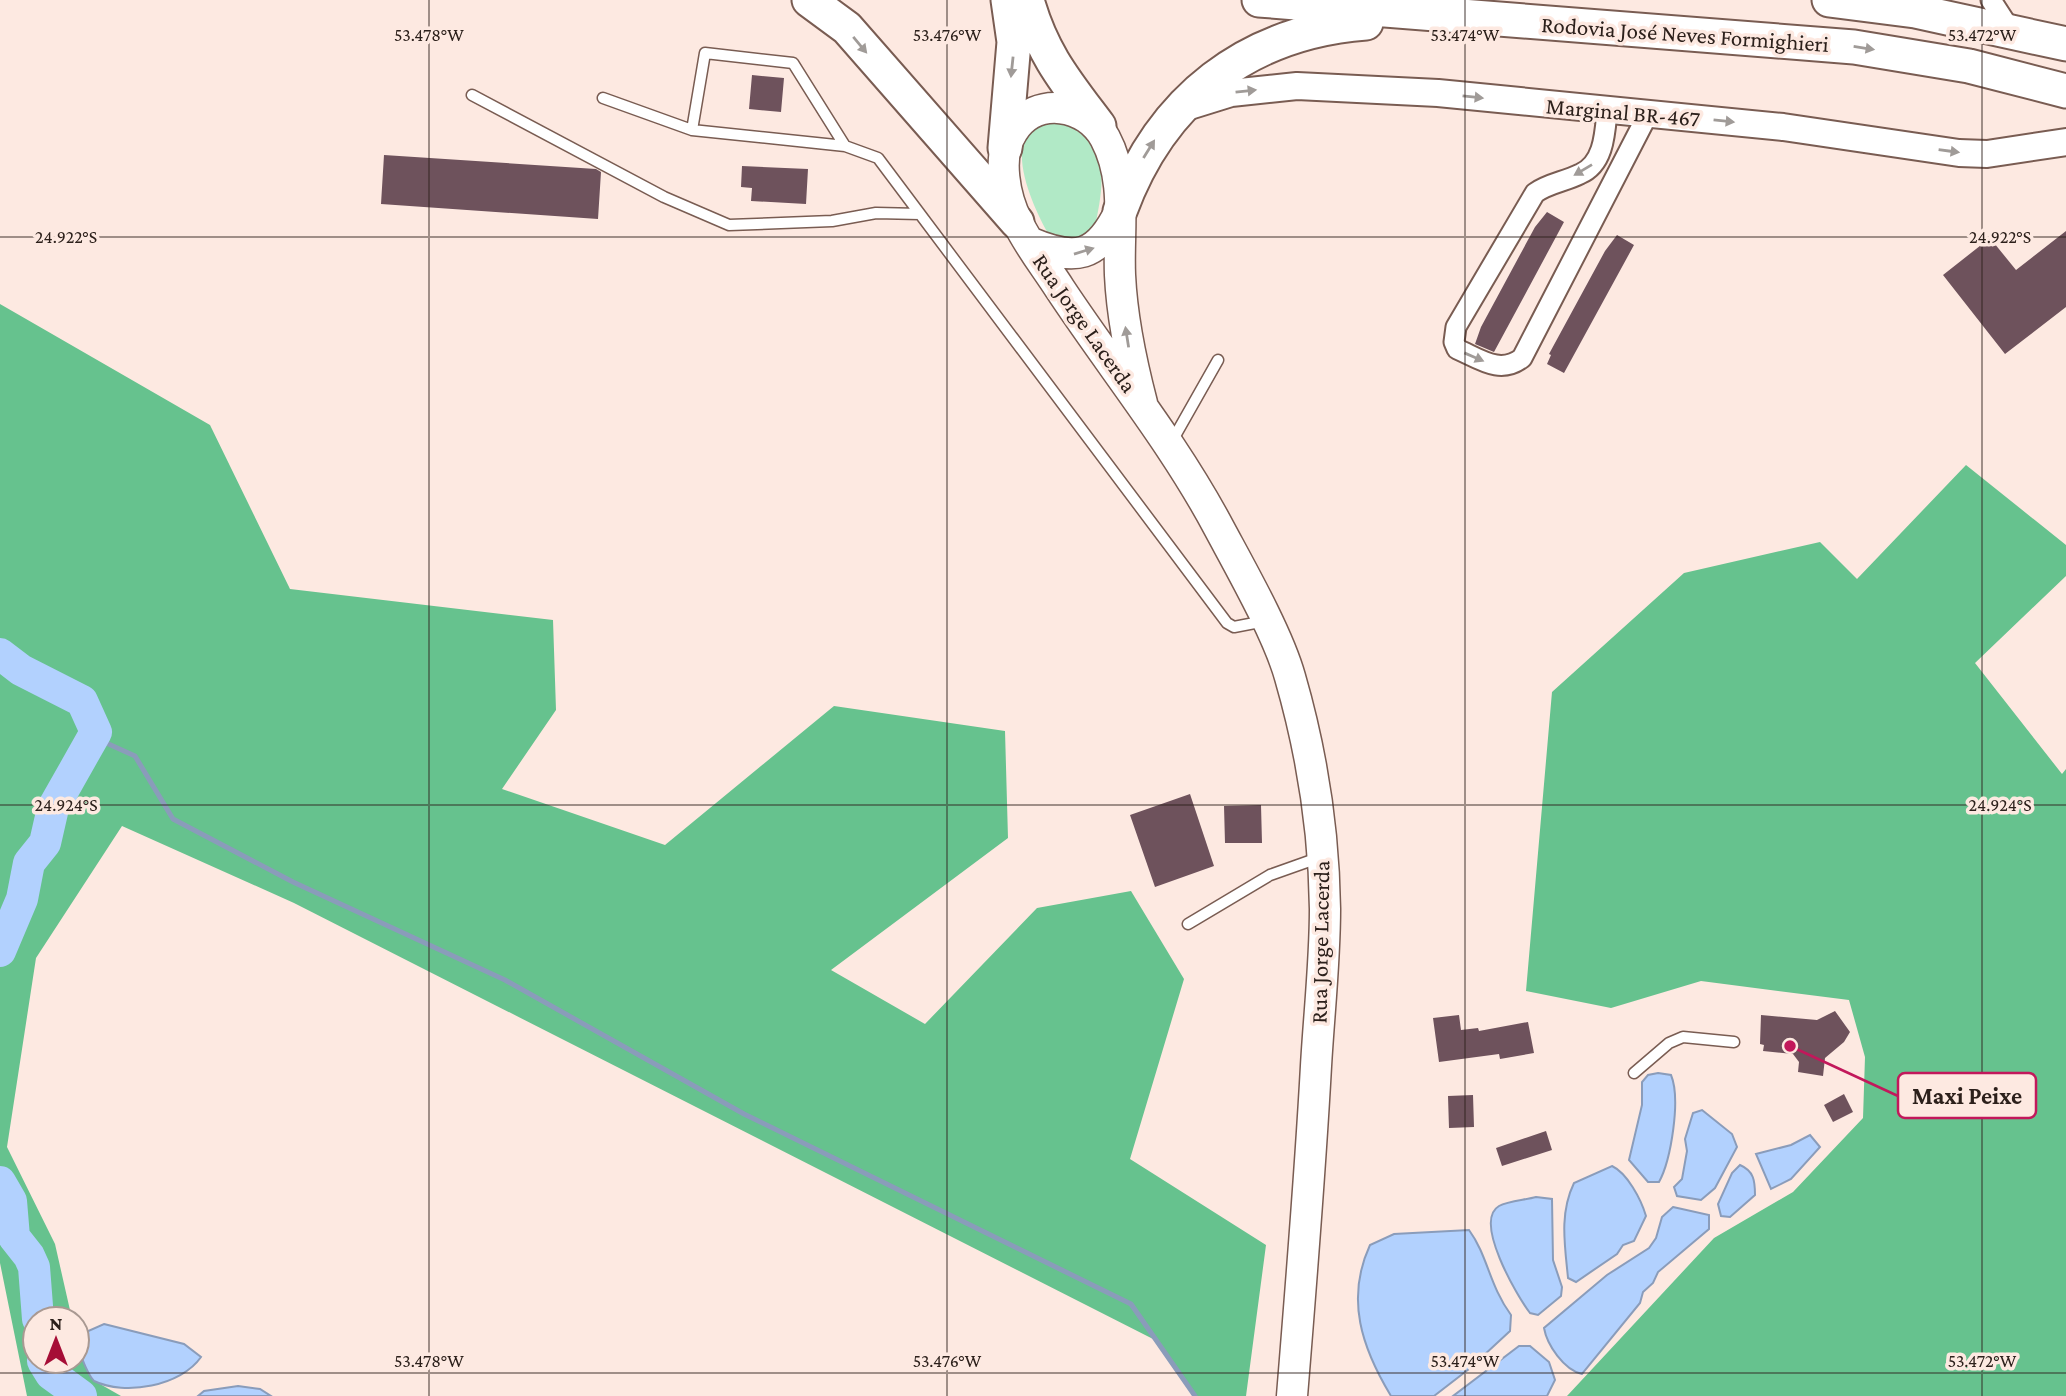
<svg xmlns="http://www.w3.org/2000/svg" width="2066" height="1396" font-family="'Crimson Pro',serif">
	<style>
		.green { fill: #b1e9c6 }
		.forest { fill: #66c28e }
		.water { fill: #b2d1fe; stroke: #8a9cba; stroke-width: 2 }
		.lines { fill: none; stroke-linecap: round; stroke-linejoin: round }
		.stream { stroke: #8a9cba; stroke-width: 5 }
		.river { stroke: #b2d1fe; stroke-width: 32 }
		.building { fill: #6e525c }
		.lane-casing { stroke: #795c52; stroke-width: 13 }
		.street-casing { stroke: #795c52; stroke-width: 23 }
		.secondary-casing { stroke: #795c52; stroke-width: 30 }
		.primary-casing { stroke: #795c52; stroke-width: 33 }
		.highway-casing { stroke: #795c52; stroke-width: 37 }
		.lane { stroke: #fff; stroke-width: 10 }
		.street { stroke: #fff; stroke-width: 19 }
		.secondary { stroke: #fff; stroke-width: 26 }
		.primary { stroke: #fff; stroke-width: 30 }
		.highway { stroke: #fff; stroke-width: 33 }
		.oneway { fill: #a09b98 }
		.ticks { fill: none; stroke: #2c201b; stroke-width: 2; stroke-opacity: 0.45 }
		.labels { text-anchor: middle; stroke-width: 7; stroke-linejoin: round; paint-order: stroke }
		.street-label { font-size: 23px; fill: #2c201b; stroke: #fde9e1 }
		.ticks-label { font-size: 18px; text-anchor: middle; fill: #2c201b; stroke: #fde9e1; stroke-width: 7; stroke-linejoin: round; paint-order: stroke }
		.leader { fill: none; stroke: #c2185b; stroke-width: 2.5 }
		.callout-dot { fill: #c2185b; stroke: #fde9e1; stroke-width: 2.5 }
		.callout { fill: #fde9e1; stroke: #c2185b; stroke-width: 2.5 }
		.callout-label { font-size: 24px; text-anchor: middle; font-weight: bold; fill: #2c201b }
	</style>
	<rect width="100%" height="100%" fill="#fde9e1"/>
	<path class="green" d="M 1055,120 C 1112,141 1105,180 1094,231 L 1076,240 L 1049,235 C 1036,213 1008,154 1030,131 C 1036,125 1047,123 1055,120 Z"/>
	<path class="forest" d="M 0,304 L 210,425 L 290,589 L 553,620 L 556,710 L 502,789 L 665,845 L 834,706 L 1005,731 L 1008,838 L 831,970 L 925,1024 L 1037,908 L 1131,891 L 1184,979 L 1130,1159 L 1266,1245 L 1246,1396 L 1195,1396 L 1155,1340 L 294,903 L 122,826 L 36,958 L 7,1147 L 55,1244 L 72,1319 L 35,1319 L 35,1361 L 77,1361 L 77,1342 L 93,1380 L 121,1396 L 27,1396 L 0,1263 Z
		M 1966,465 L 2066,545 L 2066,576 L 1975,663 L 2062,774 L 2066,769 L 2066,1396 L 1567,1396 L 1714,1238 L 1793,1192 L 1863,1118 L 1865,1057 L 1849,1000 L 1701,981 L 1611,1008 L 1526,991 L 1552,692 L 1684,573 L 1820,542 L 1857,579 Z"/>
	<path class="water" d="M 1658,1073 L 1671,1075 C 1681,1099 1671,1160 1659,1182 L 1648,1182 L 1629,1160 L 1642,1105 L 1642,1082 L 1648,1075 Z
		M 1702,1110 L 1732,1134 L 1737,1147 L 1715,1188 L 1701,1200 L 1677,1196 L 1674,1187 L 1682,1179 L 1687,1151 L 1685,1139 L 1693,1113 Z
		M 1810,1135 L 1820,1147 L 1791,1179 L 1771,1189 L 1756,1154 L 1791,1145 Z
		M 1740,1165 C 1754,1171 1755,1181 1755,1195 L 1730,1217 L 1721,1216 L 1718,1204 L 1732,1173 Z
		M 1612,1166 C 1627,1173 1641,1199 1646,1216 L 1634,1241 L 1623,1245 L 1617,1254 L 1576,1282 L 1568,1278 C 1565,1246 1559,1214 1574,1183 Z
		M 1536,1197 L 1552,1199 L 1553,1260 L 1562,1287 L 1561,1296 L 1538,1315 L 1530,1313 C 1517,1296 1473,1221 1499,1206 C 1508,1201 1525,1200 1536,1197 Z
		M 1673,1207 L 1709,1215 L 1709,1229 L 1658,1272 L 1653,1283 L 1643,1292 L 1640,1303 L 1582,1374 C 1564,1370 1547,1345 1544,1328 L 1607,1275 L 1649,1248 L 1656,1238 L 1662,1217 Z
		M 1469,1230 C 1488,1256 1489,1285 1511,1315 L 1510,1331 L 1469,1369 L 1434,1396 L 1391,1396 C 1362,1348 1345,1299 1370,1245 L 1394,1234 Z
		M 104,1324 L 184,1344 L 201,1357 C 181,1386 125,1396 94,1381 C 87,1374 83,1360 79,1351 L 86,1332 Z
		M 1519,1346 L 1530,1346 L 1549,1362 L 1555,1380 L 1547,1396 L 1453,1396 Z
		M 238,1386 L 260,1389 L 271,1396 L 198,1396 L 204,1391 Z"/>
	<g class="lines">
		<path class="stream" d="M 93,737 L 135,756 L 173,819 L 293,882 L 505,980 L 744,1114 L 1131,1304 L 1195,1396"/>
		<path class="river" d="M 0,654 L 21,670 L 82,701 L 96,732 L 53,808 L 45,843 L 29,863 L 22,899 L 0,951
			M 0,1182 L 11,1201 L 14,1237 L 29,1256 L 34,1267 L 38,1319
			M 43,1361 L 51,1374 L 81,1396"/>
	</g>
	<path class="building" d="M 752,75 L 784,78 L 781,112 L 749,109 Z
		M 384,155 L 596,169 L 601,172 L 598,219 L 381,204 Z
		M 742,166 L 808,169 L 806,204 L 751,201 L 752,188 L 741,187 Z
		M 1547,212 L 1564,222 L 1528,289 L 1494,352 L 1475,344 L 1481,327 L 1535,227 Z
		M 2066,231 L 2066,307 L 2005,354 L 1943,275 L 1990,238 L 2016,270 Z
		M 1617,235 L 1634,245 L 1564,373 L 1547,364 L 1551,355 L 1549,354 L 1605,251 Z
		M 1190,794 L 1214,866 L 1155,887 L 1130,815 Z
		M 1261,805 L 1262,843 L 1225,843 L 1224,806 Z
		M 1835,1011 L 1850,1032 L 1844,1042 L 1825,1058 L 1823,1076 L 1798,1072 L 1799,1062 L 1793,1054 L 1763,1051 L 1764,1045 L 1760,1044 L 1761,1015 L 1817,1020 Z
		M 1459,1015 L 1461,1030 L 1478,1028 L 1479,1031 L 1528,1022 L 1534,1053 L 1500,1059 L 1499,1054 L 1439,1062 L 1433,1018 Z
		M 1844,1094 L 1853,1112 L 1833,1122 L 1824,1105 Z
		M 1473,1095 L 1474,1127 L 1449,1128 L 1448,1096 Z
		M 1546,1131 L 1552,1150 L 1502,1166 L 1496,1148 Z"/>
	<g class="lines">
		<g class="lane-casing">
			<path id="lane" d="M 472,95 L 664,197 L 729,225 L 832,221 L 876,213 L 920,214 L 1227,623 L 1234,627 L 1265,621
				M 603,98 L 692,130 L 845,146 L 878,158 L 920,214
				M 692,130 L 705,53 L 793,63 L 845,146
				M 1171,443 L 1218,360
				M 1188,924 L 1270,875 L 1318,858
				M 1634,1073 L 1669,1043 L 1683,1037 L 1734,1042"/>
		</g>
		<g class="street-casing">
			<path id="street" d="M 1991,0 L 2011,31
				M 1607,111 C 1605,133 1604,164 1580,174 C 1564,182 1549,183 1535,193 L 1456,327 L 1454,342 L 1457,349 C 1480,359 1500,375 1522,358 L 1648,114"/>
		</g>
		<g class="secondary-casing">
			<path id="secondary" d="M 1186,107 L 1231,93 L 1297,86 L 1438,93 L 1783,127 L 1959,153 L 1987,154 L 2066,142"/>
		</g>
		<g class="primary-casing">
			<path id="primary" d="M 1029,242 C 1076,262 1097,258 1120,211
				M 1142,403 C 1131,361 1122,318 1120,275 C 1118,228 1128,181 1105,138 C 1087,104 1036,95 1013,131 C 996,156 1005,198 1018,223 C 1029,246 1046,267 1060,289 C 1113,369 1174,443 1219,528 C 1241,569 1278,634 1290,677 C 1312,753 1324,831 1325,909 C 1325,961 1319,1014 1316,1066 C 1310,1176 1301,1286 1292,1396"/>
		</g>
		<g class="highway-casing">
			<path id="highway" d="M 809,0 L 847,28 L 1017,222
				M 1027,0 C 1042,54 1066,82 1099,126
				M 1259,0 L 1854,47 L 1969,66 L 2066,91
				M 1829,0 L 1915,11 L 2066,44
				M 1005,148 L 1014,42 L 1008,0
				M 1120,211 C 1161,99 1247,32 1366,23"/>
		</g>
		<use href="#lane" class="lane"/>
		<use href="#street" class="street"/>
		<use href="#secondary" class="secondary"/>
		<use href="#primary" class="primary"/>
		<use href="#highway" class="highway"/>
	</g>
	<defs><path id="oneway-solid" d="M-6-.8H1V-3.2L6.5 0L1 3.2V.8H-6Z" transform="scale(1.75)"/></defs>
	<g class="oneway">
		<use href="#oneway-solid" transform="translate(860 45) rotate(50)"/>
		<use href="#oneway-solid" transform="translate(1864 48) rotate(9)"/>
		<use href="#oneway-solid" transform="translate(1012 67) rotate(96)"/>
		<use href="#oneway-solid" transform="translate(1246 91) rotate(-6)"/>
		<use href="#oneway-solid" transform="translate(1473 97) rotate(6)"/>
		<use href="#oneway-solid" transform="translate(1724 121) rotate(6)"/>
		<use href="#oneway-solid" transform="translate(1149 149) rotate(-58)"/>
		<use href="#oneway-solid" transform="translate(1949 151) rotate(8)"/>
		<use href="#oneway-solid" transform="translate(1583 170) rotate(149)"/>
		<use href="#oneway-solid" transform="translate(1084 251) rotate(-17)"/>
		<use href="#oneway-solid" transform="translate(1127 337) rotate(-99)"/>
		<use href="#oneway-solid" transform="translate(1474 357) rotate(23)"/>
	</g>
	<path class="ticks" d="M 429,0 L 429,1396M 947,0 L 947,1396M 1465,0 L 1465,1396M 1982,0 L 1982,1396M 0,237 L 2066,237M 0,805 L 2066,805M 0,1373 L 2066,1373"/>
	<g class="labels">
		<g class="street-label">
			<text transform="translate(1685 34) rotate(4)" y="8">Rodovia José Neves Formighieri</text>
			<text transform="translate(1623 112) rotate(5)" y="8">Marginal BR-467</text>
			<text transform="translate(1085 323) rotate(55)" y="8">Rua Jorge Lacerda</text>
			<text transform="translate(1320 942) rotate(-89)" y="8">Rua Jorge Lacerda</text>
		</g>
	</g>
	<g class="ticks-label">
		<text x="429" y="41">53.478°W</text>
		<text x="947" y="41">53.476°W</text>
		<text x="1465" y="41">53.474°W</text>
		<text x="1982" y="41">53.472°W</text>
		<text x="66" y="243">24.922°S</text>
		<text x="2000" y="243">24.922°S</text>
		<text x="66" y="811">24.924°S</text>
		<text x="2000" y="811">24.924°S</text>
		<text x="429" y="1367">53.478°W</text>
		<text x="947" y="1367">53.476°W</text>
		<text x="1465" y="1367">53.474°W</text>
		<text x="1982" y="1367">53.472°W</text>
	</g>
	<path class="leader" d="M1790 1046L1898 1096"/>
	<circle class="callout-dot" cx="1790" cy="1046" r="7"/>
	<rect class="callout" x="1898" y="1073" width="138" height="45" rx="7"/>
	<g class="callout-label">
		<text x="1967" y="1104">Maxi Peixe</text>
	</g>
	<g transform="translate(56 1340)"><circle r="33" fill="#fde9e1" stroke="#a99992" stroke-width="2"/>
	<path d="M0-5L12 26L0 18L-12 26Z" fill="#a60d36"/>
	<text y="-10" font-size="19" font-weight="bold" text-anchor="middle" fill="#2c201b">N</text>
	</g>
</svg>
